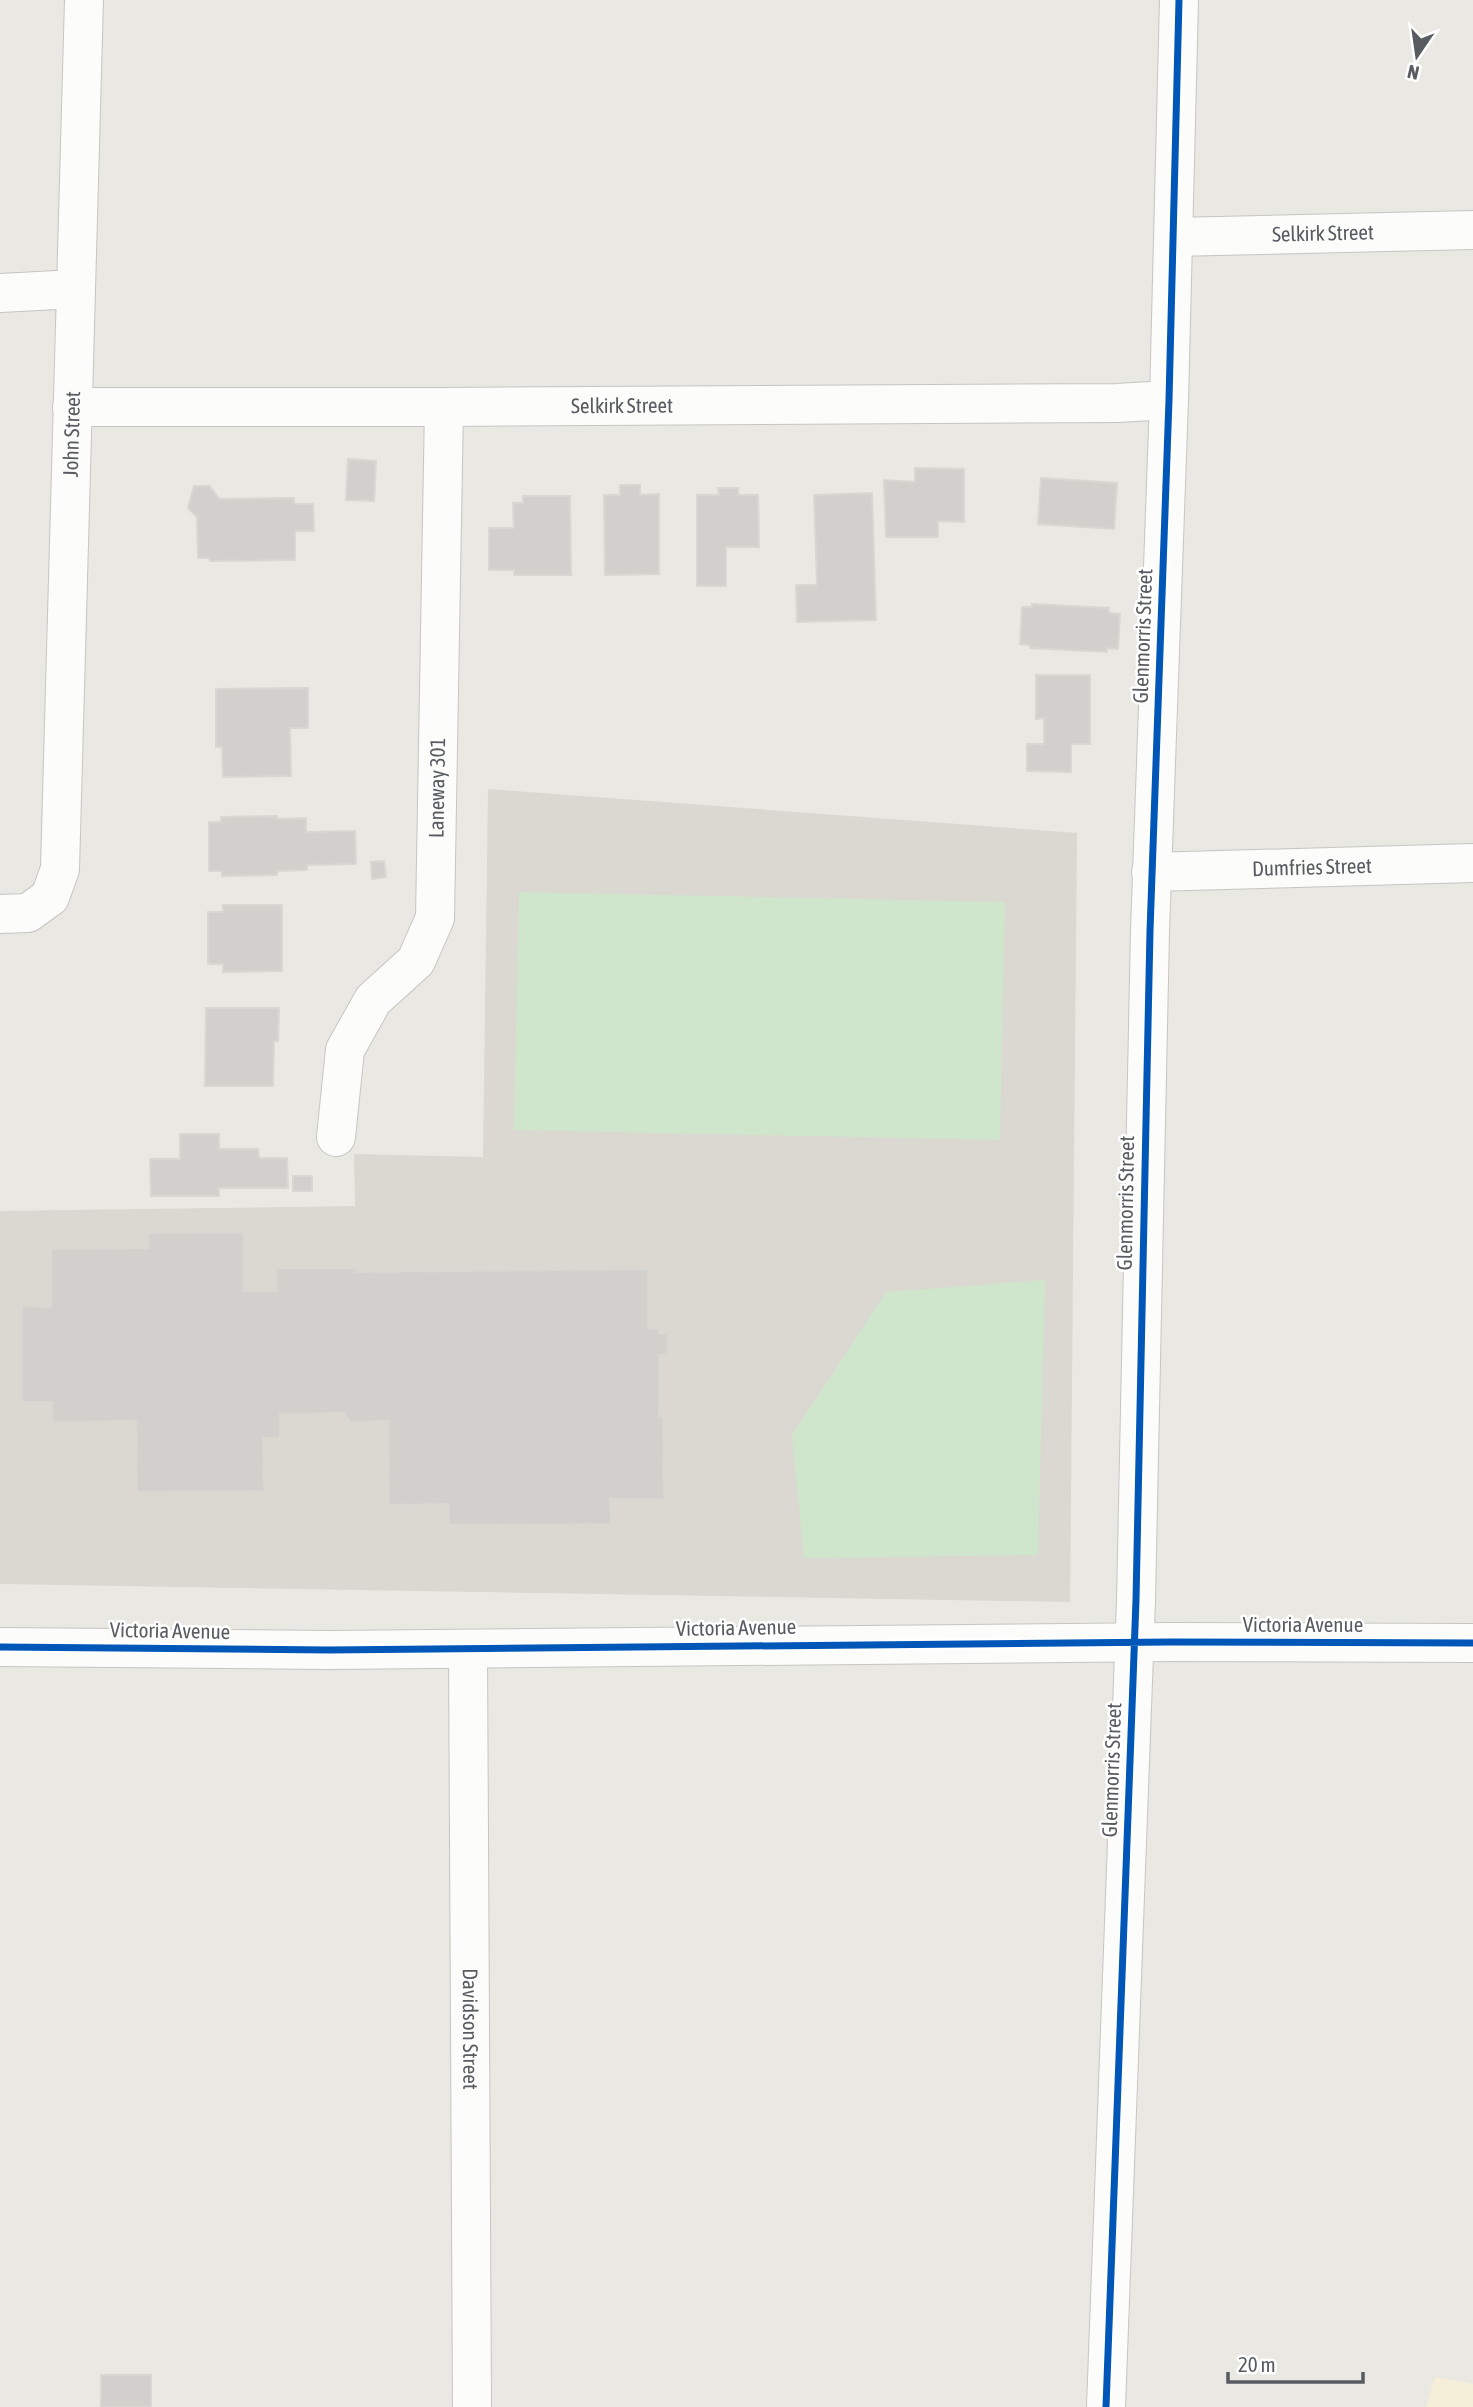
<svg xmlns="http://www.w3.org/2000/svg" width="1473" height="2407" font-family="'Asap Condensed',sans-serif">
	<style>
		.commercial { fill: #f5efd9 }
		.education { fill: #dad8d0 }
		.green { fill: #cfe6cd }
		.building { fill: #d1d0cc; stroke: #d8d7d2; stroke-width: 2 }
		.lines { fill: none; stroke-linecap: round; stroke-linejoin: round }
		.minor-casing { stroke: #c5c6c4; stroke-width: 40 }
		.minor { stroke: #fcfcfb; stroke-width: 38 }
		.cycleway-casing { stroke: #fff; stroke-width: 11 }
		.cycleway { stroke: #0057b8; stroke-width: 7 }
		.labels { text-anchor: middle; stroke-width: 5; stroke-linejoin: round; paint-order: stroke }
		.street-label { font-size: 21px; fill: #585c61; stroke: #fff }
	</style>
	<rect width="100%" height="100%" fill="#e9e8e2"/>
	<path class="commercial" d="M 1435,2377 L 1473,2384 L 1473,2407 L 1426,2407 Z"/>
	<path class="education" d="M 488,789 L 1077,833 L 1070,1602 L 0,1584 L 0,1211 L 355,1206 L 354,1154 L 483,1157 Z"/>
	<path class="green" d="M 519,892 L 1005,902 L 1000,1140 L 514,1130 Z
		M 1045,1280 L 1038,1555 L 804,1558 L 792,1435 L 886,1292 Z"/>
	<path class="building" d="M 348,459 L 376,461 L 374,501 L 346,500 Z
		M 915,468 L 964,469 L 964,522 L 938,521 L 938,537 L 886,537 L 884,480 L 915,482 Z
		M 1041,478 L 1117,483 L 1114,529 L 1038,524 Z
		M 620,485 L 640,485 L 640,495 L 659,494 L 659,574 L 605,575 L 604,495 L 620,495 Z
		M 194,486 L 210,486 L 219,499 L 294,498 L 294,504 L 313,504 L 314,531 L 295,531 L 295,560 L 210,561 L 209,558 L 198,558 L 197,517 L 188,508 Z
		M 718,488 L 738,488 L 738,495 L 758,495 L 759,547 L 726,547 L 726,586 L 697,586 L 697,495 L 719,495 Z
		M 872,493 L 876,620 L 797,622 L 796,585 L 817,585 L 814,495 Z
		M 523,496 L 570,496 L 571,575 L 514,575 L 514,570 L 489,570 L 489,528 L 514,528 L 513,503 L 523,503 Z
		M 1032,604 L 1109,608 L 1109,613 L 1120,614 L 1118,649 L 1107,648 L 1107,652 L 1030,648 L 1030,645 L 1020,644 L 1022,607 L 1032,607 Z
		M 1036,675 L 1090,675 L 1090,744 L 1071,744 L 1071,772 L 1027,771 L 1027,744 L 1044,744 L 1044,718 L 1036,719 Z
		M 308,688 L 308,728 L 290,728 L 291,776 L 223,777 L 222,747 L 216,747 L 216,689 Z
		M 277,816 L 277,819 L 306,818 L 306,832 L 355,831 L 356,864 L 307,865 L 307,870 L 277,871 L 277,875 L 222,876 L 222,871 L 209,871 L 209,822 L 221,822 L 221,817 Z
		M 384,861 L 386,877 L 372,879 L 371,862 Z
		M 223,905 L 282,905 L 282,971 L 223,972 L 223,964 L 208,964 L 208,912 L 223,912 Z
		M 206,1008 L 279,1008 L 278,1041 L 274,1041 L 273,1086 L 205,1086 Z
		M 180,1134 L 219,1134 L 219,1149 L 258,1149 L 259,1158 L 287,1158 L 288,1188 L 219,1188 L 219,1196 L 151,1196 L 150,1159 L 180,1159 Z
		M 293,1176 L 312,1176 L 312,1191 L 293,1191 Z
		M 244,1232 L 244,1291 L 276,1291 L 276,1268 L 356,1268 L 356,1272 L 648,1269 L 648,1328 L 659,1329 L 659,1333 L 668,1334 L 667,1354 L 659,1355 L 659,1416 L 663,1416 L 664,1499 L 610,1499 L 611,1524 L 449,1525 L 449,1504 L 389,1505 L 388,1421 L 349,1422 L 349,1418 L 345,1417 L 345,1413 L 280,1414 L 280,1438 L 263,1438 L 264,1491 L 137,1492 L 136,1421 L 52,1422 L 52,1402 L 22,1402 L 22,1306 L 51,1307 L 51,1249 L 148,1248 L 148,1233 Z
		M 101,2375 L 151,2375 L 151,2407 L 101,2407 Z"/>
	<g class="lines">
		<g class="minor-casing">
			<g id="minor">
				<path id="s1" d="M 1174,237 L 1473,230"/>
				<path d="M 0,293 L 76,289"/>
				<path id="s2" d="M 72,407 L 444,407 L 1117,403 L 1169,400"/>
				<path id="s3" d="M 1151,872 L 1473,863"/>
				<path id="s4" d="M 0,914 L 28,913 L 50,897 L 60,869 L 84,0"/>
				<path id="s5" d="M 336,1137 L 345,1050 L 373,1000 L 416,961 L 435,918 L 444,407"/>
				<path d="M 0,1647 L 329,1650 L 1170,1642 L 1473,1643"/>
				<path id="s6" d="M 468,1649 L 472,2407"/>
				<path d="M 1106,2407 L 1136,1600 L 1150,931 L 1169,400 L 1179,0"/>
			</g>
		</g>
		<use href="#minor" class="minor"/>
		<g class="cycleway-casing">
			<path id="cycleway" d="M 0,1647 L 329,1650 L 1170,1642 L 1473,1643
				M 1106,2407 L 1136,1600 L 1150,931 L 1169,400 L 1179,0"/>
		</g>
		<use href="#cycleway" class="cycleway"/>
	</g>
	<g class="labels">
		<g class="street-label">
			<text dy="7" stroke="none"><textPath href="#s1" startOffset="149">Selkirk Street</textPath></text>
			<text dy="7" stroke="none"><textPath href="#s2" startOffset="550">Selkirk Street</textPath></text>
			<text dy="7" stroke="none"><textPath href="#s4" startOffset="520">John Street</textPath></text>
			<text transform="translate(1143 636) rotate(-88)" y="7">Glenmorris Street</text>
			<text dy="7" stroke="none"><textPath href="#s5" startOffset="380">Laneway 301</textPath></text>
			<text dy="7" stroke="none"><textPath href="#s3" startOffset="161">Dumfries Street</textPath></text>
			<text transform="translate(1126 1203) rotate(-89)" y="7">Glenmorris Street</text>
			<text x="1303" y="1632">Victoria Avenue</text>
			<text transform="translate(736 1628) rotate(-1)" y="7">Victoria Avenue</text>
			<text transform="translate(170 1631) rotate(1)" y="7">Victoria Avenue</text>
			<text transform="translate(1112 1770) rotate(-88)" y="7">Glenmorris Street</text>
			<text dy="7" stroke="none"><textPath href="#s6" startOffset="380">Davidson Street</textPath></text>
		</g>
	</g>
	<g transform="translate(1417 56) rotate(193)" stroke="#ffffff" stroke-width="5" paint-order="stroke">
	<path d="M0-5L12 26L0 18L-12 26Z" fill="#585c61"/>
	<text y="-10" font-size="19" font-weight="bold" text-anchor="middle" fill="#585c61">N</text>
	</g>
	<path d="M1228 2372v10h135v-10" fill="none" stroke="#585c61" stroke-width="3.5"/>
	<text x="1238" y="2372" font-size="21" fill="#585c61" stroke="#ffffff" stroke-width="5" paint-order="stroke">20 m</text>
</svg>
